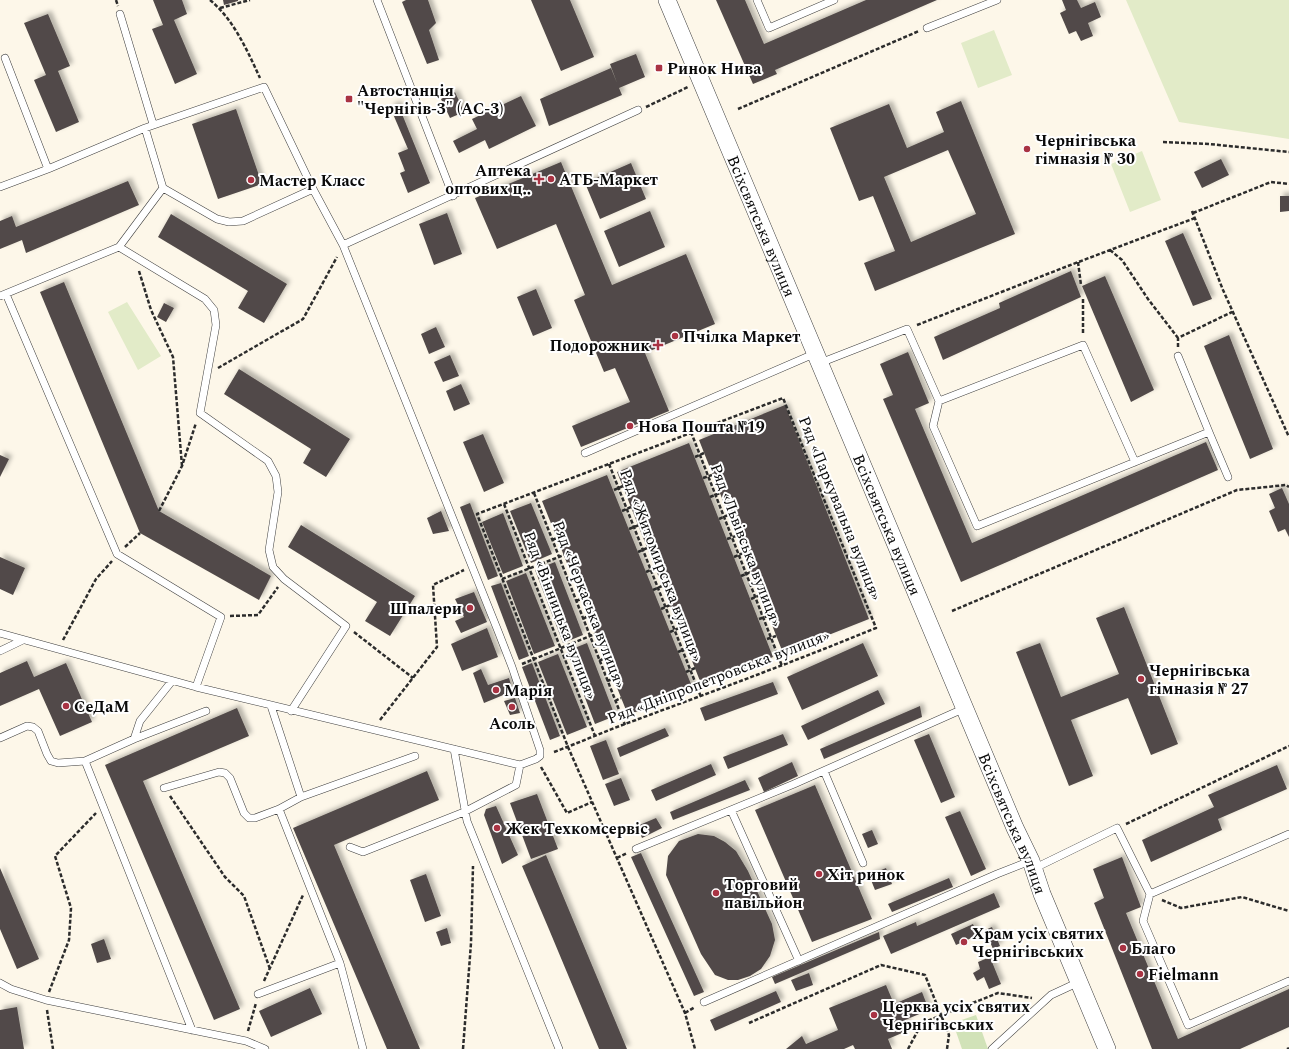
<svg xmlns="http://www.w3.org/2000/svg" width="1289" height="1049" font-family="Spectral,serif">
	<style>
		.green { fill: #d1e2b8 }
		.pitch { fill: #e2ebc8 }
		.building { fill: #514a48; fill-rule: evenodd; filter: url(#shadow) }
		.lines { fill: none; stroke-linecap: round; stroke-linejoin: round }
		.service-casing { stroke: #3d3d3d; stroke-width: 8 }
		.tertiary-casing { stroke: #3d3d3d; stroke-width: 18 }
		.path { stroke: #2c2c2c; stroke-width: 2.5; stroke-dasharray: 4 2; stroke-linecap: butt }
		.service { stroke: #fff; stroke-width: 7 }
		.tertiary { stroke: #fff; stroke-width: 17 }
		.poi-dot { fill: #a93343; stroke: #fff; stroke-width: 1.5 }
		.labels { text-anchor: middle; stroke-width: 4; stroke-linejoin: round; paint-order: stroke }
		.poi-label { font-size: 16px; font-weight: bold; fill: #0a0a0a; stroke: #fff; text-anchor: start }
		.street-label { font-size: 16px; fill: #0a0a0a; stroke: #fff }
	</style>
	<defs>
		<filter id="shadow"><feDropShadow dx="3.5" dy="-3.5" stdDeviation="2" flood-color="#0004"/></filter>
	</defs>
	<rect width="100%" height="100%" fill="#fdf7e9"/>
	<path class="green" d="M 976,1015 L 988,1049 L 962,1049 L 953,1023 Z"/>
	<path class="pitch" d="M 1126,0 L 1289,0 L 1289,139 L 1179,122 Z
		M 994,30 L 1012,75 L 978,88 L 961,43 Z
		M 1142,151 L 1161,200 L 1130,212 L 1111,164 Z
		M 127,302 L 161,356 L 138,370 L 108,312 Z"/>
	<path class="building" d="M 153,0 L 182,0 L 187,14 L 174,20 L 197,74 L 175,84 L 152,29 L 163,25 Z
		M 223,0 L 238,0 L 238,1 L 224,5 Z
		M 406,0 L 428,0 L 436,23 L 429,30 L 439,60 L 427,64 L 402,2 Z
		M 531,0 L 570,0 L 594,57 L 561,71 Z
		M 716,0 L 745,0 L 764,44 L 866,0 L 937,0 L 775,70 L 777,74 L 753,84 Z
		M 1062,0 L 1077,0 L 1081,8 L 1095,2 L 1101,17 L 1088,23 L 1093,36 L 1081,41 L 1076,31 L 1069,34 L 1060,13 L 1066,10 Z
		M 48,14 L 70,66 L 58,71 L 79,122 L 56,132 L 34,80 L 46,75 L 24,23 Z
		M 636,54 L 645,77 L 619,88 L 622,95 L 549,126 L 540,99 L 611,68 L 617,83 L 610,64 Z
		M 455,92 L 464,112 L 450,118 L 441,99 Z
		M 521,96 L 536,126 L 489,149 L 485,140 L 459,153 L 453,141 L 477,129 L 472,119 Z
		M 961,101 L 1015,234 L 875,291 L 864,263 L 895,251 L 873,196 L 859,201 L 830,128 L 889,104 L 907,148 L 944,132 L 936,112 ZM 948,150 L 976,214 L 911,242 L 884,177 Z
		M 398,104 L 430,183 L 408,193 L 400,173 L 405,171 L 398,153 L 408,149 L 390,107 Z
		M 236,109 L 262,184 L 218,199 L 192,124 Z
		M 1221,159 L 1229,175 L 1202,188 L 1194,172 Z
		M 561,162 L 612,285 L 686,254 L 715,324 L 645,353 L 669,411 L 581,447 L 572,426 L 630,402 L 615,368 L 604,372 L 574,300 L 585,295 L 556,224 L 497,249 L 475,198 Z
		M 631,163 L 646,199 L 600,219 L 585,183 Z
		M 128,181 L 139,205 L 26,253 L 22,240 L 0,249 L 0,221 L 12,216 L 16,227 Z
		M 1280,196 L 1289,196 L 1289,211 L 1280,212 Z
		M 650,211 L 665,247 L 619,267 L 604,231 Z
		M 447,213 L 462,254 L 434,265 L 419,224 Z
		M 171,214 L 287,284 L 264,323 L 238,308 L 248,291 L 158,237 Z
		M 1183,233 L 1212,299 L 1193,306 L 1165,241 Z
		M 1071,271 L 1081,297 L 943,360 L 934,337 L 1000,308 L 999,303 Z
		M 1105,276 L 1154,390 L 1131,402 L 1082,286 Z
		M 64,282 L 159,511 L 271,576 L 259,600 L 140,533 L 40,292 Z
		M 536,289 L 552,328 L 533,336 L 517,297 Z
		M 164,303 L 174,308 L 166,322 L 157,317 Z
		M 436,327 L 445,347 L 429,354 L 421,334 Z
		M 1229,335 L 1273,449 L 1250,459 L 1204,346 Z
		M 908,352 L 929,403 L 915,409 L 972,543 L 1206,442 L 1218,470 L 961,582 L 883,399 L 893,395 L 880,364 Z
		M 450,355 L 459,376 L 443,382 L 434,362 Z
		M 239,369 L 350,439 L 326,477 L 303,463 L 311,449 L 224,394 Z
		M 461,384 L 470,404 L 454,411 L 446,391 Z
		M 785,405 L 869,619 L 783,653 L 699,440 Z
		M 483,434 L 504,483 L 484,492 L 463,442 Z
		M 689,443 L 773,657 L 702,686 L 617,472 Z
		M 0,455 L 9,459 L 0,477 Z
		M 607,475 L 693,689 L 628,715 L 542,501 Z
		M 1282,488 L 1289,504 L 1289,537 L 1285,529 L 1278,532 L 1269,511 L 1275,508 L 1269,494 Z
		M 470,503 L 498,576 L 488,580 L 460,507 Z
		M 531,503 L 552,554 L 531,563 L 510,511 Z
		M 441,511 L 449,531 L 433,534 L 427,518 Z
		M 503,513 L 523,566 L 503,574 L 482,522 Z
		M 301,525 L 415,596 L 390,636 L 365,621 L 377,602 L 288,547 Z
		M 0,557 L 25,568 L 13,595 L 0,589 Z
		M 555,562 L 583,635 L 563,643 L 535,570 Z
		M 526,573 L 555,646 L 534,654 L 506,581 Z
		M 501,583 L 529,656 L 519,660 L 491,586 Z
		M 474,592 L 487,622 L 461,633 L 455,621 L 464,617 L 455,599 Z
		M 1124,607 L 1178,744 L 1151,755 L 1128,698 L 1071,720 L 1093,776 L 1069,786 L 1016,652 L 1040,643 L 1061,697 L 1119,674 L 1096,618 Z
		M 487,628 L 498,657 L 462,671 L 451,644 Z
		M 587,643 L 615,716 L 595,724 L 567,651 Z
		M 863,643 L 878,676 L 802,710 L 787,677 Z
		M 558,654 L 587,727 L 567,735 L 538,662 Z
		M 27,661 L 34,677 L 66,663 L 92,722 L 60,736 L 39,689 L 0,706 L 0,673 Z
		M 532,663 L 560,736 L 550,740 L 522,667 Z
		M 481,669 L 488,685 L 509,678 L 513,691 L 484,703 L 473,673 Z
		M 773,682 L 778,694 L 705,721 L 700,708 Z
		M 878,690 L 885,704 L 808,740 L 801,726 Z
		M 515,698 L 520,713 L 510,715 L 504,701 Z
		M 920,706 L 922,717 L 824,759 L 820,749 Z
		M 237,708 L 249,736 L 143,781 L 240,1009 L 214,1020 L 105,765 Z
		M 665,728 L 669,736 L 620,757 L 617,748 Z
		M 783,734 L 788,745 L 728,769 L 723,757 Z
		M 929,734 L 955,797 L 941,803 L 914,740 Z
		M 606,740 L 619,774 L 603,780 L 590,746 Z
		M 792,762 L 798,776 L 764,792 L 758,778 Z
		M 711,764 L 716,775 L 656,801 L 651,790 Z
		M 1277,765 L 1287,789 L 1218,819 L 1222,830 L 1151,862 L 1142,840 L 1214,807 L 1208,795 Z
		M 427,771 L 439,800 L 334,845 L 420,1049 L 387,1049 L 293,828 Z
		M 621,778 L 630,800 L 614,806 L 605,784 Z
		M 745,780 L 750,790 L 673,820 L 670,812 Z
		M 815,785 L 872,919 L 812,942 L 755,810 Z
		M 537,794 L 558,849 L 531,859 L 510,803 Z
		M 496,806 L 518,855 L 502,864 L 484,815 L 486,809 Z
		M 960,811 L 986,869 L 971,876 L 945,817 Z
		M 656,818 L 662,828 L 642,838 L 637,826 Z
		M 872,830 L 878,844 L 868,848 L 862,834 Z
		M 698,834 L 714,836 L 725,842 L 736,851 L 748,871 L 772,924 L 775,940 L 770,956 L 761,969 L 750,976 L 738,980 L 728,980 L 715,975 L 701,954 L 666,875 L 668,856 L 679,841 Z
		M 641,853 L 704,992 L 694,996 L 631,857 Z
		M 546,855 L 627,1049 L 599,1049 L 548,927 L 522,866 Z
		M 1122,857 L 1141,907 L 1126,913 L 1178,1039 L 1289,989 L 1289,1027 L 1240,1049 L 1152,1049 L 1094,903 L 1104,898 L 1093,869 Z
		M 0,868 L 39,959 L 17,969 L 0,929 Z
		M 886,868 L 892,884 L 875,890 L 869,875 Z
		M 426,874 L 441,916 L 425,922 L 410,880 Z
		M 949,878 L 953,887 L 892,912 L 888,904 Z
		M 994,893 L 1000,907 L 891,954 L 883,936 L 916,922 L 917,926 Z
		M 973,924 L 978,935 L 956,945 L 951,934 Z
		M 992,927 L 1000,946 L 993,949 L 985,930 Z
		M 447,928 L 451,943 L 441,946 L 436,932 Z
		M 879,932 L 880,939 L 775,984 L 772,977 Z
		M 104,939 L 111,959 L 97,963 L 91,944 Z
		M 990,957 L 1001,984 L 989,989 L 984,977 L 977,981 L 973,973 L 980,969 L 978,962 Z
		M 809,973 L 813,985 L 796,991 L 791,980 Z
		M 886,985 L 894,1004 L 922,992 L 929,1010 L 905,1020 L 909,1030 L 888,1039 L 892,1049 L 855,1049 L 853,1045 L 844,1049 L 786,1049 L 802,1036 L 806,1044 L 838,1030 L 829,1008 Z
		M 310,988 L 322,1014 L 271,1037 L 259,1011 Z
		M 776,991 L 781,1002 L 715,1031 L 710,1020 Z
		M 17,1007 L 24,1049 L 0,1049 L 0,1010 Z"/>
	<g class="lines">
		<g class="service-casing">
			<path id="service" d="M 377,0 L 453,196
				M 757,0 L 769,28 L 834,0
				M 120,14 L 153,124
				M 927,28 L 997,0
				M 5,58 L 48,169
				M 145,128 L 264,87 L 313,189 L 343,245
				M 0,187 L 48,169 L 145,128 L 163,188 L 119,247 L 205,299 L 214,310 L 216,325 L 200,413 L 268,461 L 276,476 L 278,492 L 269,550 L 273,567 L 284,579 L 346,626 L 291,711
				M 163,188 L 217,219 L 229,222 L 243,221 L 313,189
				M 6,294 L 117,554 L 221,617 L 196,687
				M 0,296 L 119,247
				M 1178,356 L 1209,432
				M 820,363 L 907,329 L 939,401 L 933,426 L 977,526 L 1209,432 L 1228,477
				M 939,401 L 1083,345 L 1135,462
				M 585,453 L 816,353
				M 0,633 L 196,687 L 520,765 L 536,759 L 540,756 L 540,750 L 512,667 L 498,631 L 343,245 L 638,110
				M 0,651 L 23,640
				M 271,706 L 301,797
				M 0,738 L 27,726 L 33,727 L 38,731 L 47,754 L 51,761 L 58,763 L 85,761
				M 134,739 L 140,721 L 172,681
				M 454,749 L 467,821 L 559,1049
				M 824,771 L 863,863
				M 164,788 L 219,772 L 225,773 L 230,778 L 244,813 L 249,818 L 255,818 L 279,809
				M 731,810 L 799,961
				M 350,847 L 363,852 L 464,812 L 516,785 L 520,765
				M 636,849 L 794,784 L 965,708
				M 1033,869 L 1117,828 L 1150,894 L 1143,921 L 1188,1025 L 1289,981
				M 1150,894 L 1289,834
				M 0,983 L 11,989 L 46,1000 L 246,1041 L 265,1049
				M 258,994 L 340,963
				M 704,1002 L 997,874 L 1030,861
				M 192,1030 L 85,761 L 134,739 L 206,711
				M 363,1049 L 340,963 L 279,809 L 301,797 L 415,756
				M 992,1049 L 1051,995 L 1079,982"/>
		</g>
		<g class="tertiary-casing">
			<g id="tertiary">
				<path id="s1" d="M 667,0 L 1015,828 L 1031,861 L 1042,894 L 1107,1049"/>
			</g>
		</g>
		<path class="path" d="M 116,0 L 118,6
			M 210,0 C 234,20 247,50 260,78
			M 220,8 L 250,0
			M 646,107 L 688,87
			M 738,109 L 919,31
			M 1163,142 L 1209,144 L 1289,152
			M 1192,211 L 1223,290 L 1289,437
			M 1193,213 L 1271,182 L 1289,184
			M 1110,250 L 1122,260 L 1148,299 L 1178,338
			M 1078,262 L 1081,285
			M 139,271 L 151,310 L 173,357 L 182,466
			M 1083,299 L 1083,335
			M 917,325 L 1073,264 L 1195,218
			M 1178,347 L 1178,338 L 1232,312
			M 218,368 L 303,319 L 337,257
			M 691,432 L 782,666
			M 695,457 L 704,453
			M 609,464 L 701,697
			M 703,478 L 712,475
			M 614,490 L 623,486
			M 534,493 L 625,725
			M 710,497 L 720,493
			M 504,504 L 595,736
			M 159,511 L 182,466 L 196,423
			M 622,511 L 631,507
			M 719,519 L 728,515
			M 629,529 L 639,525
			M 727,539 L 736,536
			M 552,540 L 557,538
			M 125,547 L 140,533
			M 638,552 L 647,548
			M 734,557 L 743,553
			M 646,572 L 655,568
			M 741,576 L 751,572
			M 502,579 L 564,555
			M 568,580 L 573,578
			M 653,590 L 662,586
			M 751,599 L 760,595
			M 576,601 L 581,599
			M 661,609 L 670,605
			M 952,611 L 1237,490 L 1286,485 L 1289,487
			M 230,616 L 258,615 L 278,587
			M 583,619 L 588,616
			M 759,619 L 768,616
			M 354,632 L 413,678
			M 670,632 L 679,628
			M 767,639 L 776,636
			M 63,640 L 96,579 L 112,561
			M 678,652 L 687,648
			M 599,661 L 605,658
			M 522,664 L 595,634
			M 686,672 L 695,668
			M 607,681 L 613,679
			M 615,701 L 621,698
			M 380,720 L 437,647 L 433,585 L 464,570
			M 554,752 C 578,743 601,733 625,724 C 709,693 793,662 876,628 L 783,398 L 477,514 L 568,747 L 685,1013 L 695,1049
			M 541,767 L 567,813 L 592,802
			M 170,796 L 225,877 L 244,896 L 270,969
			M 1126,824 L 1289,746
			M 617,858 L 627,853
			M 1162,900 L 1181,908 L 1242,897 L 1289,911
			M 264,981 L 303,895
			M 49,992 L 69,940 L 71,908 L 55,856 L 96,813
			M 47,1010 L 53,1049
			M 685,1013 L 695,1007
			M 749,1023 L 881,965 L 925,975 L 949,1035 L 947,1049
			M 248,1031 L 256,1003
			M 463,1049 L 471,943 L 473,866
			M 908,1049 L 922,1023 L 998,993 L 1032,998
			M 1287,1049 L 1289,1048"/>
		<use href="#service" class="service"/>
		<use href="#tertiary" class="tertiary"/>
	</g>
	<g class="poi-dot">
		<rect x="655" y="64" width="8" height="8" rx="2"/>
		<rect x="345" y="95" width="8" height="8" rx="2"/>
		<circle cx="1027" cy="149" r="4"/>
		<path d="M537 173h4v4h4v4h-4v4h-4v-4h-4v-4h4z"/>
		<circle cx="551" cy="179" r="4"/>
		<circle cx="251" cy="180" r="4"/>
		<circle cx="675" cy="336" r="4"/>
		<path d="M656 339h4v4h4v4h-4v4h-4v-4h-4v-4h4z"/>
		<circle cx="630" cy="426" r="4"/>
		<circle cx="470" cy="608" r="4"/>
		<circle cx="1141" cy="679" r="4"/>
		<circle cx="496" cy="690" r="4"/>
		<circle cx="66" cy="706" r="4"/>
		<circle cx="512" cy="707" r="4"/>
		<circle cx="497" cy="828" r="4"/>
		<circle cx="819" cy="874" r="4"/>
		<circle cx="716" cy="893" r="4"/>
		<circle cx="964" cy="942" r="4"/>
		<circle cx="1123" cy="948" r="4"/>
		<circle cx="1140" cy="974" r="4"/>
		<circle cx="874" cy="1015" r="4"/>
	</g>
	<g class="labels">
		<g class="poi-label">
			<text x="667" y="74">Ринок Нива</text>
			<text x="357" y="96">Автостанція<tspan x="357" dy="18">"Чернігів-3" (АС-3)</tspan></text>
			<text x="1035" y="146">Чернігівська<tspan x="1035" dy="18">гімназія № 30</tspan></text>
			<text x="531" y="176" text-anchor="end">Аптека<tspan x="531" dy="18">оптових ц‥</tspan></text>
			<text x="559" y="185">АТБ-Маркет</text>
			<text x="259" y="186">Мастер Класс</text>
			<text x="683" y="342">Пчілка Маркет</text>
			<text x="650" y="351" text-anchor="end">Подорожник</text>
			<text x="638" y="432">Нова Пошта №19</text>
			<text x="462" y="614" text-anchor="end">Шпалери</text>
			<text x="1149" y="676">Чернігівська<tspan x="1149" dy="18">гімназія № 27</tspan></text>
			<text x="504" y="696">Марія</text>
			<text x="74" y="712">СеДаМ</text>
			<text x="512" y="729" text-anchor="middle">Асоль</text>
			<text x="505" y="834">Жек Техкомсервіс</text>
			<text x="827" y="880">Хіт ринок</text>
			<text x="724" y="890">Торговий<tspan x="724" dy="18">павільйон</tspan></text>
			<text x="972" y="939">Храм усіх святих<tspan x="972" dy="18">Чернігівських</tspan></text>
			<text x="1131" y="954">Благо</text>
			<text x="1148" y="980">Fielmann</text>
			<text x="882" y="1012">Церква усіх святих<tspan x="882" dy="18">Чернігівських</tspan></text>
		</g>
		<g class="street-label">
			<text dy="6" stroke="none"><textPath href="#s1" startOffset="245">Всіхсвятська вулиця</textPath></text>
			<text transform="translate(841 508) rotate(68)" y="6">Ряд «Паркувальна вулиця»</text>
			<text dy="6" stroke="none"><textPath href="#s1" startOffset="569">Всіхсвятська вулиця</textPath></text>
			<text transform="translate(747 545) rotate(69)" y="6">Ряд «Львівська вулиця»</text>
			<text transform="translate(662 565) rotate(69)" y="6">Ряд «Житомирська вулиця»</text>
			<text transform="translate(590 604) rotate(69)" y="6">Ряд «Черкаська вулиця»</text>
			<text transform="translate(561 615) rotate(69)" y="6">Ряд «Вінницька вулиця»</text>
			<text transform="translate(718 676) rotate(-21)" y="6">Ряд «Дніпропетровська вулиця»</text>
			<text dy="6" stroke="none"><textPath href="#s1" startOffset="893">Всіхсвятська вулиця</textPath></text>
		</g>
	</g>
</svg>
